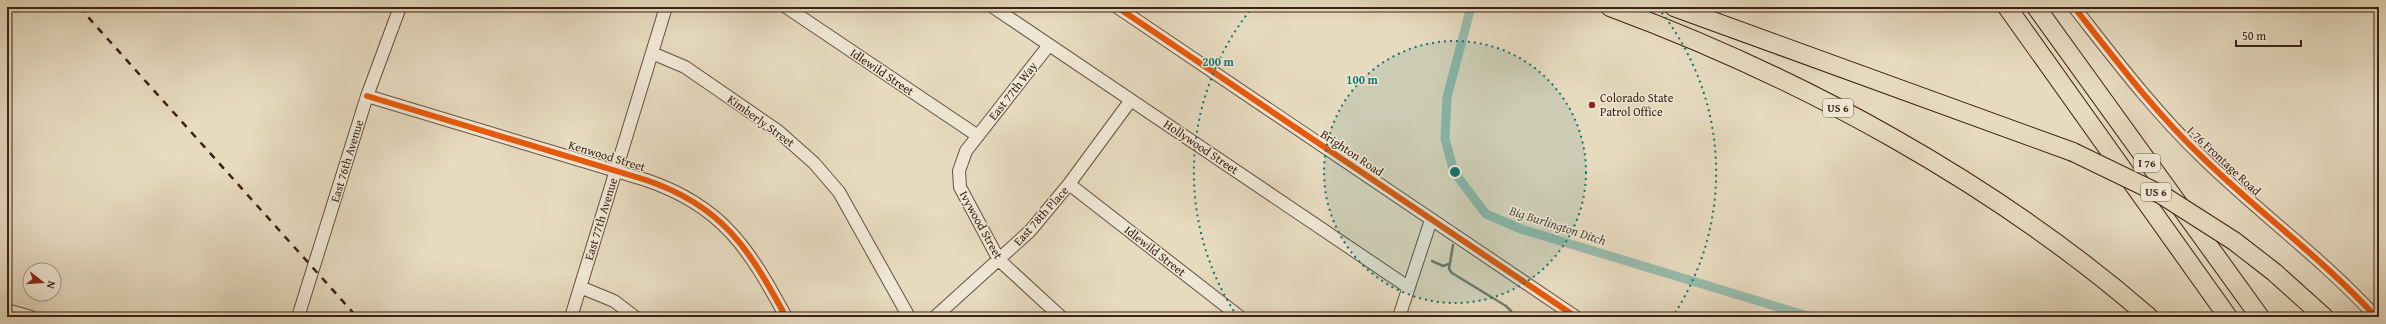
<svg xmlns="http://www.w3.org/2000/svg" width="2386" height="324" font-family="'Gentium Book Plus',serif">
	<style>
		.lines { fill: none; stroke-linecap: round; stroke-linejoin: round }
		.stream { stroke: #737d6f; stroke-width: 2.5 }
		.canal { stroke: #97bbac; stroke-width: 9 }
		.minor-casing { stroke: #664f3e; stroke-width: 14 }
		.highway-casing { stroke: #3c2113; stroke-width: 20 }
		.minor { stroke: #efe7d5; stroke-width: 12 }
		.highway { stroke: #e6dabf; stroke-width: 18 }
		.rail { stroke: #3c2113; stroke-width: 2.5; stroke-dasharray: 7 7; stroke-linecap: butt }
		.highway-bridge-casing { stroke: #3c2113; stroke-width: 20; stroke-linecap: butt }
		.highway-bridge { stroke: #e6dabf; stroke-width: 18 }
		.cycleway-casing { stroke: #efe7d5; stroke-width: 8 }
		.cycleway { stroke: #e8590c; stroke-width: 6 }
		.ring { fill: none; stroke: #0f766e; stroke-width: 2; stroke-dasharray: 2 4 }
		.poi-dot { fill: #8f2418; stroke: #efe7d5; stroke-width: 1.5 }
		.labels { text-anchor: middle; stroke-width: 3; stroke-linejoin: round; paint-order: stroke }
		.shield { fill: #efe7d5; stroke: #725c4d; stroke-width: 1 }
		.shield-label { font-size: 11px; font-weight: bold; fill: #3c2113 }
		.street-label { font-size: 12px; fill: #3c2113; stroke: #efe7d5 }
		.poi-label { font-size: 12px; fill: #3c2113; stroke: #efe7d5; text-anchor: start }
		.water-label { font-size: 13px; font-style: italic; fill: #574f41; stroke: #efe7d5 }
		.centre { fill: #0f766e; stroke: #efe7d5; stroke-width: 2 }
		.ring-label { font-size: 12px; text-anchor: middle; font-weight: bold; fill: #0f766e; stroke: #efe7d5; stroke-width: 3; stroke-linejoin: round; paint-order: stroke }
	</style>
	<rect width="100%" height="100%" fill="#e6dabf"/>
	<filter id="stains"><feTurbulence type="fractalNoise" baseFrequency=".005" numOctaves="4"/><feColorMatrix values="0 0 0 0 .2 0 0 0 0 .09 0 0 0 0 .02 0 0 0 .5 -.17"/></filter>
	<radialGradient id="worn" r=".72"><stop offset=".6" stop-color="#630" stop-opacity="0"/><stop offset="1" stop-color="#630" stop-opacity=".3"/></radialGradient>
	<g class="lines">
		<path class="stream" d="M 1453,245 L 1449,269 L 1452,273 L 1506,306 L 1511,311 L 1513,317
			M 1432,261 L 1443,266 L 1449,264"/>
		<path class="canal" d="M 1471,7 L 1447,97 L 1445,139 L 1454,172 L 1486,214 L 1521,229 L 1811,317"/>
		<g class="minor-casing">
			<path id="minor" d="M 786,7 L 978,136
				M 993,7 L 1408,287
				M 1117,7 L 1576,317
				M 2074,7 C 2115,59 2154,111 2202,157 C 2258,212 2322,258 2376,317
				M 1049,45 L 966,151 L 959,171 L 960,187 L 999,260 L 1061,317
				M 652,53 L 685,67 L 778,131 L 814,163 L 839,192 L 909,317
				M 367,96 L 646,180 C 723,206 749,249 786,317
				M 1069,184 L 1240,317
				M 580,287 L 614,301 L 635,317
				M 7,310 L 31,317
				M 298,317 L 367,96 L 400,7
				M 571,317 L 666,7
				M 935,317 L 1030,231 L 1069,184 L 1131,100
				M 1399,317 L 1431,220"/>
		</g>
		<g class="highway-casing">
			<path id="highway" d="M 1610,7 C 1800,77 1995,183 2149,317
				M 1674,7 L 2073,152
				M 2007,7 L 2228,317
				M 2036,7 L 2260,317
				M 2234,241 L 2274,272 L 2324,317"/>
		</g>
		<use href="#minor" class="minor"/>
		<use href="#highway" class="highway"/>
		<path class="rail" d="M 79,7 L 357,317"/>
		<g class="highway-bridge-casing">
			<path id="highway-bridge" d="M 2073,152 L 2162,195 L 2234,241"/>
		</g>
		<use href="#highway-bridge" class="highway-bridge"/>
		<g class="cycleway-casing">
			<path id="cycleway" d="M 1117,7 L 1576,317
				M 2074,7 C 2115,59 2154,111 2202,157 C 2258,212 2322,258 2376,317
				M 367,96 L 646,180 C 723,206 749,249 786,317"/>
		</g>
		<use href="#cycleway" class="cycleway"/>
	</g>
	<circle cx="1455" cy="172" r="131" fill="#0f766e" fill-opacity=".12"/>
	<g class="ring">
		<circle cx="1455" cy="172" r="131"/>
		<path d="M1237 316A261 261 0 0 1 1252 8M1658 8A261 261 0 0 1 1673 316"/>
	</g>
	<circle class="poi-dot" cx="1592" cy="105" r="4"/>
	<g class="labels">
		<g class="shield">
			<rect x="1823" y="99" width="30" height="18" rx="3"/>
			<rect x="2134" y="154" width="26" height="18" rx="3"/>
			<rect x="2141" y="183" width="30" height="18" rx="3"/>
		</g>
		<g class="shield-label">
			<text x="1838" y="112">US 6</text>
			<text x="2147" y="167">I 76</text>
			<text x="2156" y="196">US 6</text>
		</g>
		<g class="street-label">
			<text transform="translate(882 72) rotate(34)" y="4">Idlewild Street</text>
			<text transform="translate(1013 91) rotate(-52)" y="4">East 77th Way</text>
			<text transform="translate(761 121) rotate(36)" y="4">Kimberly Street</text>
			<text transform="translate(1201 147) rotate(34)" y="4">Hollywood Street</text>
			<text transform="translate(1352 153) rotate(34)" y="4">Brighton Road</text>
			<text transform="translate(607 156) rotate(17)" y="4">Kenwood Street</text>
			<text transform="translate(347 161) rotate(-73)" y="4">East 76th Avenue</text>
			<text transform="translate(2224 161) rotate(43)" y="4">I-76 Frontage Road</text>
			<text transform="translate(1041 216) rotate(-48)" y="4">East 78th Place</text>
			<text transform="translate(601 219) rotate(-73)" y="4">East 77th Avenue</text>
			<text transform="translate(981 225) rotate(61)" y="4">Ivywood Street</text>
			<text transform="translate(1155 251) rotate(38)" y="4">Idlewild Street</text>
		</g>
		<g class="poi-label">
			<text x="1600" y="102">Colorado State<tspan x="1600" dy="14">Patrol Office</tspan></text>
		</g>
		<g class="water-label">
			<text transform="translate(1558 225) rotate(18)" y="5">Big Burlington Ditch</text>
		</g>
	</g>
	<circle cx="1455" cy="172" r="6" class="centre"/>
	<g class="ring-label">
		<text x="1218" y="66">200 m</text>
		<text x="1362" y="84">100 m</text>
	</g>
	<rect width="2386" height="324" fill="none" stroke="#e6dabf" stroke-width="24"/>
	<rect x="8" y="8" width="2370" height="308" fill="none" stroke="#3c2113" stroke-width="2"/>
	<rect x="12" y="12" width="2362" height="300" fill="none" stroke="#3c2113"/>
	<g transform="translate(42 282) rotate(107)"><circle r="19" fill="#efe7d5" stroke="#a79887"/>
	<path d="M0-3L7 15L0 10L-7 15Z" fill="#8f2418"/>
	<text y="-6" font-size="11" font-weight="bold" text-anchor="middle" fill="#3c2113">N</text>
	</g>
	<path d="M2236 40v6h65v-6" fill="none" stroke="#3c2113" stroke-width="2"/>
	<text x="2242" y="40" font-size="12" fill="#3c2113" stroke="#efe7d5" stroke-width="3" paint-order="stroke">50 m</text>
	<rect width="100%" height="100%" filter="url(#stains)"/>
	<rect width="100%" height="100%" fill="url(#worn)"/>
</svg>
